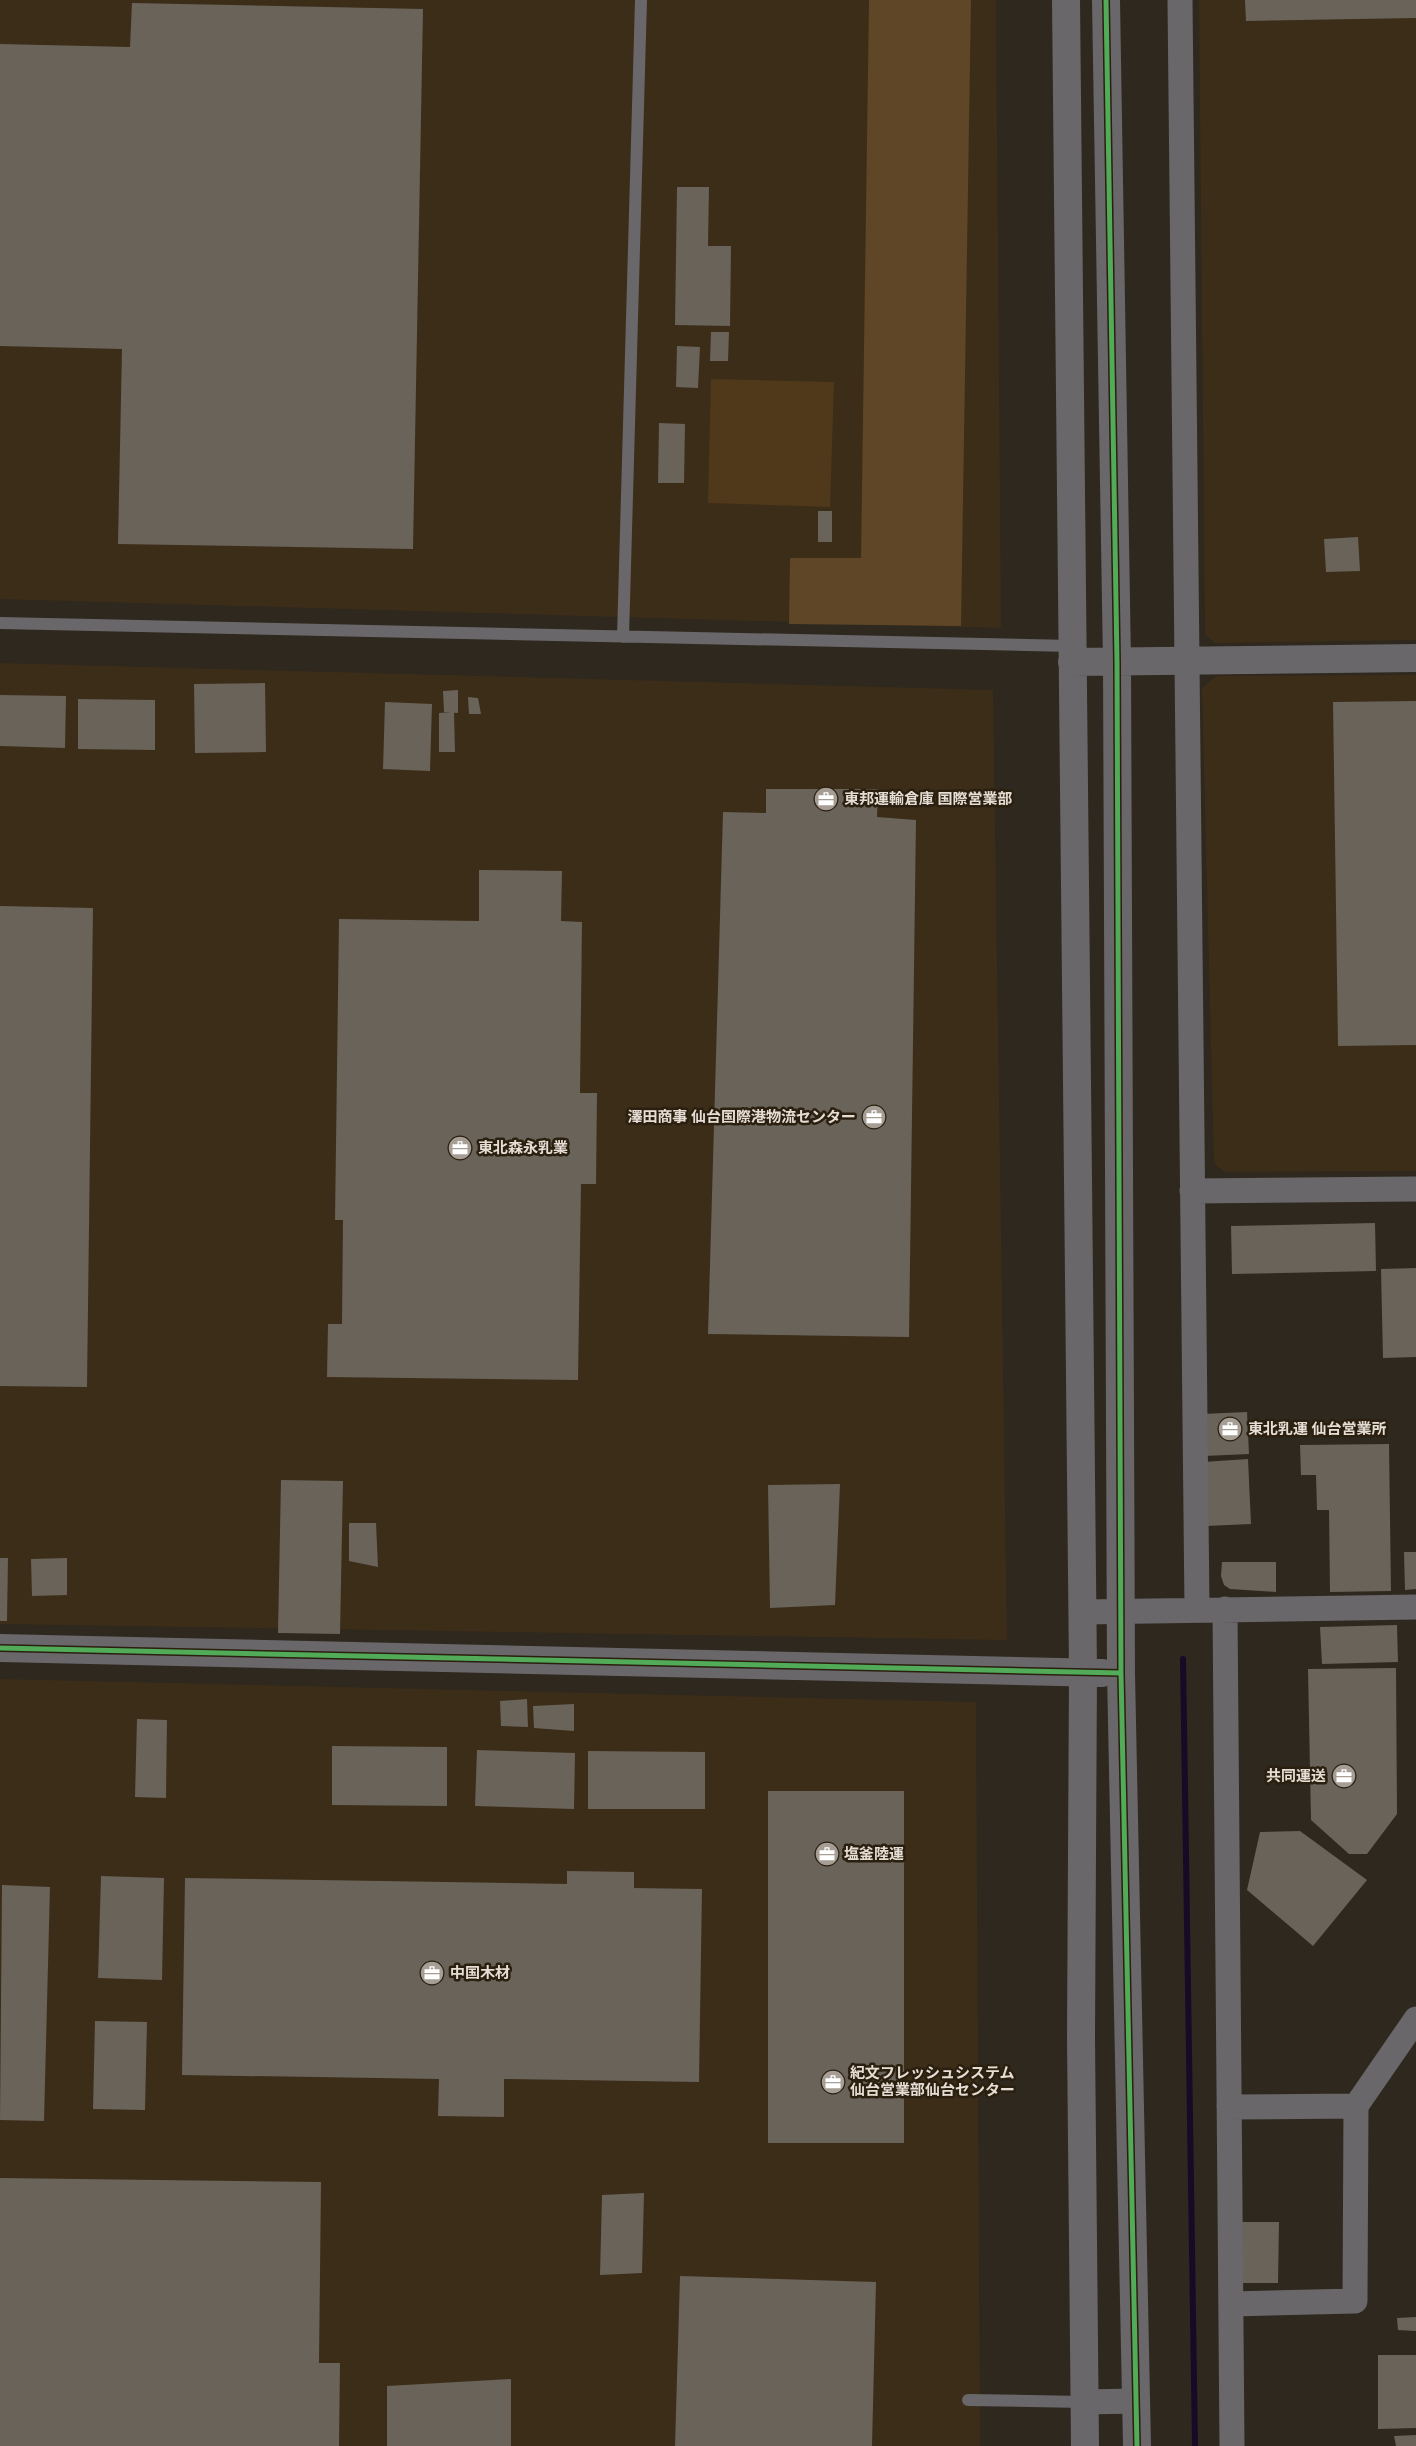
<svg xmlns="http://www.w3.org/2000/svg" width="1416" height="2446" font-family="Cabin,'Noto Sans JP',sans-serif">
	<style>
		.built { fill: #3c2d18 }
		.green { fill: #4f391a }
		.forest { fill: #5e4626 }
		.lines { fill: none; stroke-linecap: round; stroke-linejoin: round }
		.stream { stroke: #150b26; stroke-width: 6 }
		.building { fill: #69635a }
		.service { stroke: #69676a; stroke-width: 12 }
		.minor { stroke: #69676a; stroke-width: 25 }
		.tertiary { stroke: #69676a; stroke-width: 28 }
		.cycleway-casing { stroke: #2b1f0f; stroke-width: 8 }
		.cycleway { stroke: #51ab58; stroke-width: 5 }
		.labels { text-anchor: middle; stroke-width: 5; stroke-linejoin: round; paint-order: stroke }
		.poi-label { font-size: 15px; font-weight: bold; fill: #e6ded4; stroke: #2b1f0f; text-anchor: start }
	</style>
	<rect width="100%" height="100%" fill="#2f281e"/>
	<path class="built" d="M 0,0 L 996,0 L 1001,628 L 0,599 Z
		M 1199,0 L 1416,0 L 1416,640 L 1215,643 L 1205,634 Z
		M 0,663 L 993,690 L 1007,1640 L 0,1624 Z
		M 1416,675 L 1416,1171 L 1224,1172 L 1214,1163 L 1202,688 L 1216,676 Z
		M 0,1679 L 976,1702 L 980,2446 L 0,2446 Z"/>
	<path class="green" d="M 711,379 L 834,382 L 830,507 L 708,503 Z"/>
	<path class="forest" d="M 869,0 L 971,0 L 961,626 L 789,624 L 790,558 L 861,558 Z"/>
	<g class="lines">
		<path class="stream" d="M 1183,1659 L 1195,2446"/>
	</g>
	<path class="building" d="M 1245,0 L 1416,0 L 1416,18 L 1246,21 Z
		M 132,3 L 423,9 L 413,549 L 118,544 L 122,349 L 0,346 L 0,44 L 130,47 Z
		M 677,187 L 709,187 L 708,246 L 731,246 L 730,326 L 675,325 Z
		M 711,332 L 729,332 L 728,361 L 710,361 Z
		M 677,346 L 700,347 L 698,388 L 676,387 Z
		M 659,423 L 685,424 L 684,483 L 658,483 Z
		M 818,511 L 832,511 L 832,542 L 818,542 Z
		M 1358,537 L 1360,571 L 1326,572 L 1324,539 Z
		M 265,683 L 266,752 L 195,753 L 194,684 Z
		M 458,690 L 458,713 L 444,712 L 443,691 Z
		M 0,695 L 66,696 L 65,748 L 0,746 Z
		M 468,697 L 478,698 L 481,714 L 469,714 Z
		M 78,699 L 155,700 L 155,750 L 78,749 Z
		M 1416,701 L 1416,1045 L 1338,1046 L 1333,702 Z
		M 385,702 L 432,704 L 430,771 L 383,769 Z
		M 454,712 L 455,752 L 439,752 L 439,713 Z
		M 766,789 L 878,789 L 877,817 L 916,820 L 909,1337 L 708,1334 L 723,812 L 766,813 Z
		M 479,870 L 562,871 L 561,921 L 582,922 L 580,1093 L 597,1093 L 596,1184 L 581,1184 L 578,1380 L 327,1377 L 328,1324 L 342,1324 L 343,1220 L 335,1220 L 339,919 L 479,921 Z
		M 0,906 L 93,908 L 87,1387 L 0,1386 Z
		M 1375,1223 L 1376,1271 L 1232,1274 L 1231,1226 Z
		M 1416,1268 L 1416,1357 L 1383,1358 L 1381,1269 Z
		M 1247,1412 L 1249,1454 L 1204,1456 L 1202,1414 Z
		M 1389,1444 L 1391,1591 L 1330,1592 L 1329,1510 L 1317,1510 L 1316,1475 L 1301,1475 L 1300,1445 Z
		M 1248,1459 L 1251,1524 L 1206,1526 L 1203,1462 Z
		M 281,1480 L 343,1481 L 340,1634 L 278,1633 Z
		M 840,1484 L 835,1605 L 770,1608 L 768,1485 Z
		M 349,1523 L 376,1523 L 378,1567 L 349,1561 Z
		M 1404,1552 L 1416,1552 L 1416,1589 L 1405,1590 Z
		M 0,1558 L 8,1558 L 7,1621 L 0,1621 Z
		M 67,1558 L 67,1595 L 32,1596 L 31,1559 Z
		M 1222,1562 L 1276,1562 L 1276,1592 L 1230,1589 L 1224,1585 L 1221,1576 Z
		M 1397,1625 L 1398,1662 L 1322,1664 L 1320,1627 Z
		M 1396,1668 L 1397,1814 L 1367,1854 L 1349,1854 L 1311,1820 L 1308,1669 Z
		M 527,1699 L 528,1727 L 501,1726 L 500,1701 Z
		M 574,1704 L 574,1731 L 534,1728 L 533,1706 Z
		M 137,1719 L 167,1720 L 166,1798 L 135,1797 Z
		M 332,1746 L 447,1747 L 447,1806 L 332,1805 Z
		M 477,1750 L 575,1753 L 574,1809 L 475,1806 Z
		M 588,1751 L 705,1752 L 705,1809 L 588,1809 Z
		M 768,1791 L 904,1791 L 904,2143 L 768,2143 Z
		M 1300,1831 L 1367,1880 L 1313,1946 L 1247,1890 L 1260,1832 Z
		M 567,1871 L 634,1872 L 634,1888 L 702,1889 L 699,2082 L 504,2079 L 504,2117 L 438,2116 L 439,2079 L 182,2075 L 185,1878 L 567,1884 Z
		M 101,1876 L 164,1878 L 162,1980 L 98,1978 Z
		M 2,1885 L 50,1887 L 44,2121 L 0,2120 Z
		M 95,2021 L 147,2022 L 145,2110 L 93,2109 Z
		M 0,2178 L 321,2182 L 319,2363 L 340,2363 L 339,2446 L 0,2446 Z
		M 644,2193 L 642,2273 L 600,2275 L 602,2195 Z
		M 1242,2222 L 1279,2222 L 1278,2283 L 1242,2283 Z
		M 680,2276 L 876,2282 L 872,2446 L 675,2446 Z
		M 1416,2317 L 1416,2331 L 1398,2330 L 1397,2318 Z
		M 1378,2355 L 1416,2355 L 1416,2428 L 1378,2429 Z
		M 511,2379 L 511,2446 L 387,2446 L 387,2386 Z
		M 1416,2435 L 1416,2446 L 1396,2446 L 1394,2436 Z"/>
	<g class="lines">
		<path class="service" d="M 0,623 L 1072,646
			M 623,637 L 641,0
			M 968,2400 L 1084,2402"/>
		<path class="minor" d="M 1180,0 L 1197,1610
			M 1192,1191 L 1416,1189
			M 1225,1609 L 1232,2446
			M 1083,1612 L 1416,1607
			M 1229,2107 L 1356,2106
			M 1231,2304 L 1355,2301 L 1356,2106 L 1416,2019
			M 1084,2402 L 1136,2401"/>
		<path class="tertiary" d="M 1066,0 L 1083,1672 L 1081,2038 L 1085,2446
			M 1106,0 L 1117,662 L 1121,1673 L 1137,2446
			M 1072,662 L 1416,658
			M 0,1648 L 1102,1673"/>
		<g class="cycleway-casing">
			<path id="cycleway" d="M 1106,0 L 1117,662 L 1121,1673 L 1137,2446
				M 0,1648 L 1121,1673"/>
		</g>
		<use href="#cycleway" class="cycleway"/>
	</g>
	<defs>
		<g id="office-disc" transform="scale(1.25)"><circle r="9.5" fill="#a69e94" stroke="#2b1f0f"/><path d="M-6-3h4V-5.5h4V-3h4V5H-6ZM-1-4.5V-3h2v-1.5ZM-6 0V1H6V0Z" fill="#fff"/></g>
	</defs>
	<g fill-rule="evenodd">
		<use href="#office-disc" x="826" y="799"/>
		<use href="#office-disc" x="874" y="1117"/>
		<use href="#office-disc" x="460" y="1148"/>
		<use href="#office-disc" x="1230" y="1429"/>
		<use href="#office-disc" x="1344" y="1776"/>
		<use href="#office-disc" x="827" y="1854"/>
		<use href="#office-disc" x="432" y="1973"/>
		<use href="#office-disc" x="833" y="2082"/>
	</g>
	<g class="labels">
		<g class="poi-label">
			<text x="844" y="804">東邦運輸倉庫 国際営業部</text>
			<text x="856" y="1122" text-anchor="end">澤田商事 仙台国際港物流センター</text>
			<text x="478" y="1153">東北森永乳業</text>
			<text x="1248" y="1434">東北乳運 仙台営業所</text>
			<text x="1326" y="1781" text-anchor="end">共同運送</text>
			<text x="844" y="1859">塩釜陸運</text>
			<text x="450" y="1978">中国木材</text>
			<text x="850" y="2078">紀文フレッシュシステム<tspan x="850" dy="17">仙台営業部仙台センター</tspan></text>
		</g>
	</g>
</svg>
